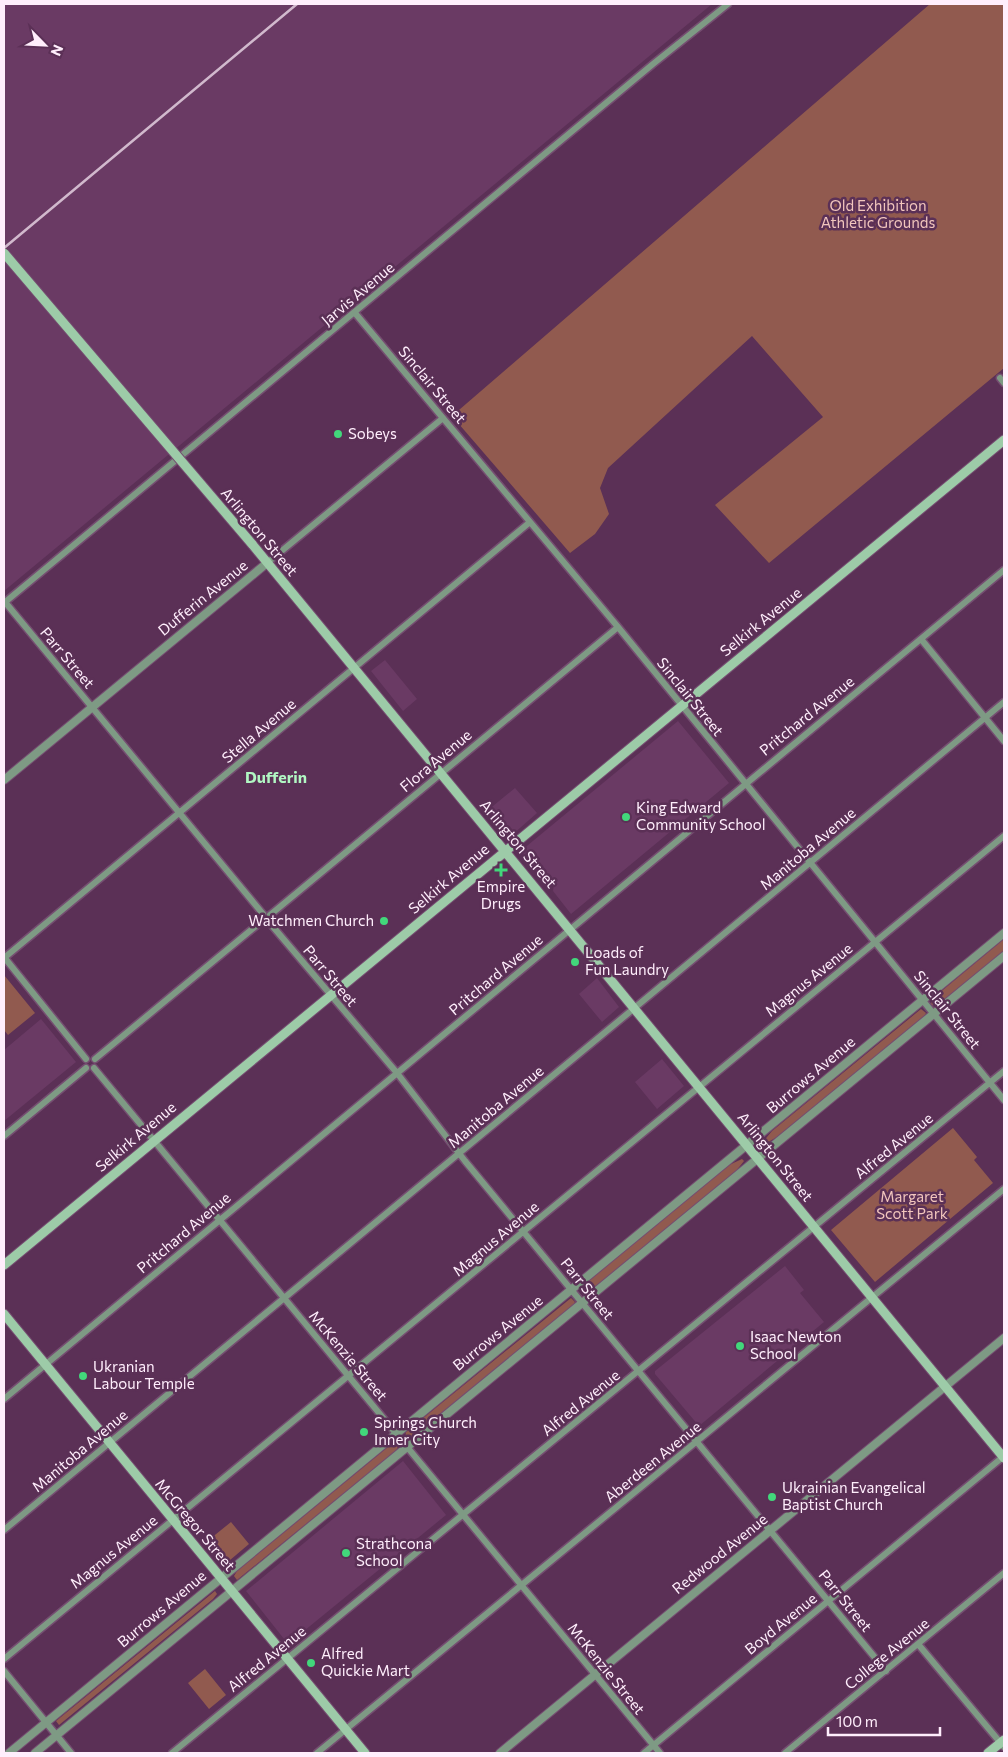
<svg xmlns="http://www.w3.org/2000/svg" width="1008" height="1757" font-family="Commissioner,sans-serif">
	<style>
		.built { fill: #6a3a64 }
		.green { fill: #915a4f }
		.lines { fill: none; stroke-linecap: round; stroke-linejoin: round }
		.minor-casing { stroke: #754e71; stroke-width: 9 }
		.tertiary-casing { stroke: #754e71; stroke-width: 10 }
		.secondary-casing { stroke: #754e71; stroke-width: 11 }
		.minor { stroke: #7e9a84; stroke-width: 6 }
		.tertiary { stroke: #7e9a84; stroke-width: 8 }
		.secondary { stroke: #9dcba8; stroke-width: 9 }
		.rail { stroke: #d1b9cd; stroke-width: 2.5 }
		.secondary-bridge-casing { stroke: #754e71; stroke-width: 11; stroke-linecap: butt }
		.secondary-bridge { stroke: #9dcba8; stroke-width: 9 }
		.poi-dot { fill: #42d77b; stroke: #5b3056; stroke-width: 2 }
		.labels { text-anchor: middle; stroke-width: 5; stroke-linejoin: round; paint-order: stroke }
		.park-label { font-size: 15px; fill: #f2c6bd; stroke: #5b3056 }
		.street-label { font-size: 15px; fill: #ffeefc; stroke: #5b3056 }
		.poi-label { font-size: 15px; fill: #ffeefc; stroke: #5b3056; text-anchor: start }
		.neighbourhood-label { font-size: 16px; font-weight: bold; fill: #b1f7c3; stroke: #5b3056 }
	</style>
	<rect width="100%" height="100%" fill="#5b3056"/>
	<path class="built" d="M 4,4 L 712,4 L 4,591 Z
		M 385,660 L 417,699 L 403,711 L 371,671 Z
		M 678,721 L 729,783 L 571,914 L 553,891 L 554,884 L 548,877 L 541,877 L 522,853 L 522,850 Z
		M 515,788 L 537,813 L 512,835 L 505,832 L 487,811 Z
		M 597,978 L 619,1007 L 602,1022 L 579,994 Z
		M 41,1019 L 76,1062 L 4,1121 L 4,1050 Z
		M 662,1059 L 684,1086 L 657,1109 L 635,1082 Z
		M 785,1266 L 804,1290 L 800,1293 L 824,1322 L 699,1426 L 655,1374 L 655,1371 Z
		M 403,1461 L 446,1515 L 288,1644 L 246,1591 Z"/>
	<path class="green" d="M 930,4 L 1004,4 L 1004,368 L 769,563 L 715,505 L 823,417 L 752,336 L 608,468 L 600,488 L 609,514 L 595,534 L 570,553 L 452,416 Z
		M 1004,939 L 1004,951 L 938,1006 L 931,1005 L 932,999 Z
		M 4,975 L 35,1013 L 8,1035 L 4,1030 Z
		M 921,1009 L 926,1013 L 924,1017 L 777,1137 L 763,1145 L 762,1143 L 772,1131 Z
		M 953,1128 L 977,1157 L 974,1160 L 993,1183 L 875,1282 L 831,1230 Z
		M 742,1159 L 744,1161 L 736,1171 L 587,1294 L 581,1293 L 581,1287 L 729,1165 Z
		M 571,1298 L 575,1302 L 573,1306 L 411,1439 L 405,1438 L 406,1432 Z
		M 394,1442 L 398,1445 L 397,1450 L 237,1580 L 234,1576 L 237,1571 Z
		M 231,1522 L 249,1544 L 223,1566 L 205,1543 Z
		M 215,1591 L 217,1594 L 213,1599 L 59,1725 L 56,1721 Z
		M 205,1669 L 226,1695 L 209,1709 L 188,1683 Z"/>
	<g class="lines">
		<g class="minor-casing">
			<path id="minor" d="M 355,313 L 618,627 L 1004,1100
				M 1000,378 L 1004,383
				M 267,563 L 443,418
				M 5,602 L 263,914
				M 4,603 L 653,64 L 728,4
				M 921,639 L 1004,741
				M 270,915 L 618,627
				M 269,922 L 397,1073 L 465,1161 L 886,1671
				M 4,957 L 86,1059
				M 4,958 L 530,522
				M 95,1059 L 262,921
				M 94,1068 L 660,1753
				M 4,1136 L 86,1068
				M 4,1399 L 1004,570
				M 4,1530 L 1004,702
				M 918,1644 L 1004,1747
				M 4,1659 L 1004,836
				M 4,1671 L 71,1753
				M 172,1753 L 1004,1071
				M 317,1753 L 1004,1189
				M 644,1753 L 1004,1456
				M 785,1753 L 1004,1573"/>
		</g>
		<g class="tertiary-casing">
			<path id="tertiary" d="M 4,780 L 267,563
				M 9,1753 L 1004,933
				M 35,1753 L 1004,956
				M 500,1753 L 1004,1338"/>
		</g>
		<g class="secondary-casing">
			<path id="secondary" d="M 252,544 L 1004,1458
				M 4,1265 L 1004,440
				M 4,1314 L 365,1753
				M 988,1753 L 1004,1740"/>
		</g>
		<use href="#minor" class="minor"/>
		<use href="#tertiary" class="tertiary"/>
		<use href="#secondary" class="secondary"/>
		<path class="rail" d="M 4,248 L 297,4"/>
		<g class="secondary-bridge-casing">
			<path id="secondary-bridge" d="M 4,253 L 252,544"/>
		</g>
		<use href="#secondary-bridge" class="secondary-bridge"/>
	</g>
	<g class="poi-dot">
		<circle cx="338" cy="434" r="5"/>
		<circle cx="626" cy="817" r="5"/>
		<path d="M498.5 862.5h5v5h5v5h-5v5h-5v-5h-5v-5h5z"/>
		<circle cx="384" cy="921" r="5"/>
		<circle cx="575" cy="962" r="5"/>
		<circle cx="740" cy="1346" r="5"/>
		<circle cx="83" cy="1376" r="5"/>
		<circle cx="364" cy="1432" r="5"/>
		<circle cx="772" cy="1497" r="5"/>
		<circle cx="346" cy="1553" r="5"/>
		<circle cx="311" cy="1663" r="5"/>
	</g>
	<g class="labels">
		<g class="park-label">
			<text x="878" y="211">Old Exhibition<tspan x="878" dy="17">Athletic Grounds</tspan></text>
			<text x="912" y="1202">Margaret<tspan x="912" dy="17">Scott Park</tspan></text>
		</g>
		<g class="street-label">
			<text transform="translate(358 294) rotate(-40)" y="5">Jarvis Avenue</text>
			<text transform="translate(432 385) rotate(50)" y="5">Sinclair Street</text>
			<text transform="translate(259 532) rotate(50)" y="5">Arlington Street</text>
			<text transform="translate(203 598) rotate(-39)" y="5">Dufferin Avenue</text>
			<text transform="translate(761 622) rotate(-39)" y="5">Selkirk Avenue</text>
			<text transform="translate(67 658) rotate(50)" y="5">Parr Street</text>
			<text transform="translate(690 697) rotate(51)" y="5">Sinclair Street</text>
			<text transform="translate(807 716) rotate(-39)" y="5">Pritchard Avenue</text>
			<text transform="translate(259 731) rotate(-40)" y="5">Stella Avenue</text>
			<text transform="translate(436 761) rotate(-40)" y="5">Flora Avenue</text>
			<text transform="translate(518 844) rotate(50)" y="5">Arlington Street</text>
			<text transform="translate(808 849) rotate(-40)" y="5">Manitoba Avenue</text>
			<text transform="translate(449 879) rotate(-40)" y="5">Selkirk Avenue</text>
			<text transform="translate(496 975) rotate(-40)" y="5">Pritchard Avenue</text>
			<text transform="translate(330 976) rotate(50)" y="5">Parr Street</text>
			<text transform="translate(809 980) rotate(-39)" y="5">Magnus Avenue</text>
			<text transform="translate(947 1010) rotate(51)" y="5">Sinclair Street</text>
			<text transform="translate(811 1075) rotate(-40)" y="5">Burrows Avenue</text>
			<text transform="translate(496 1107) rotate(-40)" y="5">Manitoba Avenue</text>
			<text transform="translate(136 1137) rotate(-40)" y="5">Selkirk Avenue</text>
			<text transform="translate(894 1146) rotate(-39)" y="5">Alfred Avenue</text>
			<text transform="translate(775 1157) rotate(51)" y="5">Arlington Street</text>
			<text transform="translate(184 1233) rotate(-40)" y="5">Pritchard Avenue</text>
			<text transform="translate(496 1239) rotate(-40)" y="5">Magnus Avenue</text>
			<text transform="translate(587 1289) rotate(51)" y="5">Parr Street</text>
			<text transform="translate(498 1333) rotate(-39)" y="5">Burrows Avenue</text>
			<text transform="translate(348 1356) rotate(50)" y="5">McKenzie Street</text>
			<text transform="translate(581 1403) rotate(-39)" y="5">Alfred Avenue</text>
			<text transform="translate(80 1451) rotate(-40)" y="5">Manitoba Avenue</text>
			<text transform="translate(653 1462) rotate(-39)" y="5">Aberdeen Avenue</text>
			<text transform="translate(195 1525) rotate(50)" y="5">McGregor Street</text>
			<text transform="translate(114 1552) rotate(-39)" y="5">Magnus Avenue</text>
			<text transform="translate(720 1554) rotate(-39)" y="5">Redwood Avenue</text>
			<text transform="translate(845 1601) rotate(51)" y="5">Parr Street</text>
			<text transform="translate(162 1609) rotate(-40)" y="5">Burrows Avenue</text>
			<text transform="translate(781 1624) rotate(-39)" y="5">Boyd Avenue</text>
			<text transform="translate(887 1654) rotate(-39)" y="5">College Avenue</text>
			<text transform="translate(267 1659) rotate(-39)" y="5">Alfred Avenue</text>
			<text transform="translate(606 1669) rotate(51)" y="5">McKenzie Street</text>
		</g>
		<g class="poi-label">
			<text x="348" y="439">Sobeys</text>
			<text x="636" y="813">King Edward<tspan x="636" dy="17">Community School</tspan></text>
			<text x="501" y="892" text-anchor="middle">Empire<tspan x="501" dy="17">Drugs</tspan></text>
			<text x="374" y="926" text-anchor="end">Watchmen Church</text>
			<text x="585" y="958">Loads of<tspan x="585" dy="17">Fun Laundry</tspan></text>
			<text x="750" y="1342">Isaac Newton<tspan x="750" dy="17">School</tspan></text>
			<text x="93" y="1372">Ukranian<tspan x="93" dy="17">Labour Temple</tspan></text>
			<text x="374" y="1428">Springs Church<tspan x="374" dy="17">Inner City</tspan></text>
			<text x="782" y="1493">Ukrainian Evangelical<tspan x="782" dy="17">Baptist Church</tspan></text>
			<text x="356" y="1549">Strathcona<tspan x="356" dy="17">School</tspan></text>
			<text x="321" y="1659">Alfred<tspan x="321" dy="17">Quickie Mart</tspan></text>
		</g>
		<g class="neighbourhood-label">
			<text x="276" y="783">Dufferin</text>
		</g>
	</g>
	<rect width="1008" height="1757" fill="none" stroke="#ffeefc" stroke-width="10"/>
	<g transform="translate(45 45) rotate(114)" stroke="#5b3056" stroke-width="4" paint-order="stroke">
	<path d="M0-4L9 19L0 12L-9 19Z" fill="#ffeefc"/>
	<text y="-8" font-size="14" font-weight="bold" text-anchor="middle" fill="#ffeefc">N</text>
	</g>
	<path d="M828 1727v8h112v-8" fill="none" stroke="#ffeefc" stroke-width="2.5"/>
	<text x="836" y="1727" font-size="15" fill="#ffeefc" stroke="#5b3056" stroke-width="4" paint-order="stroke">100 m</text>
</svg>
